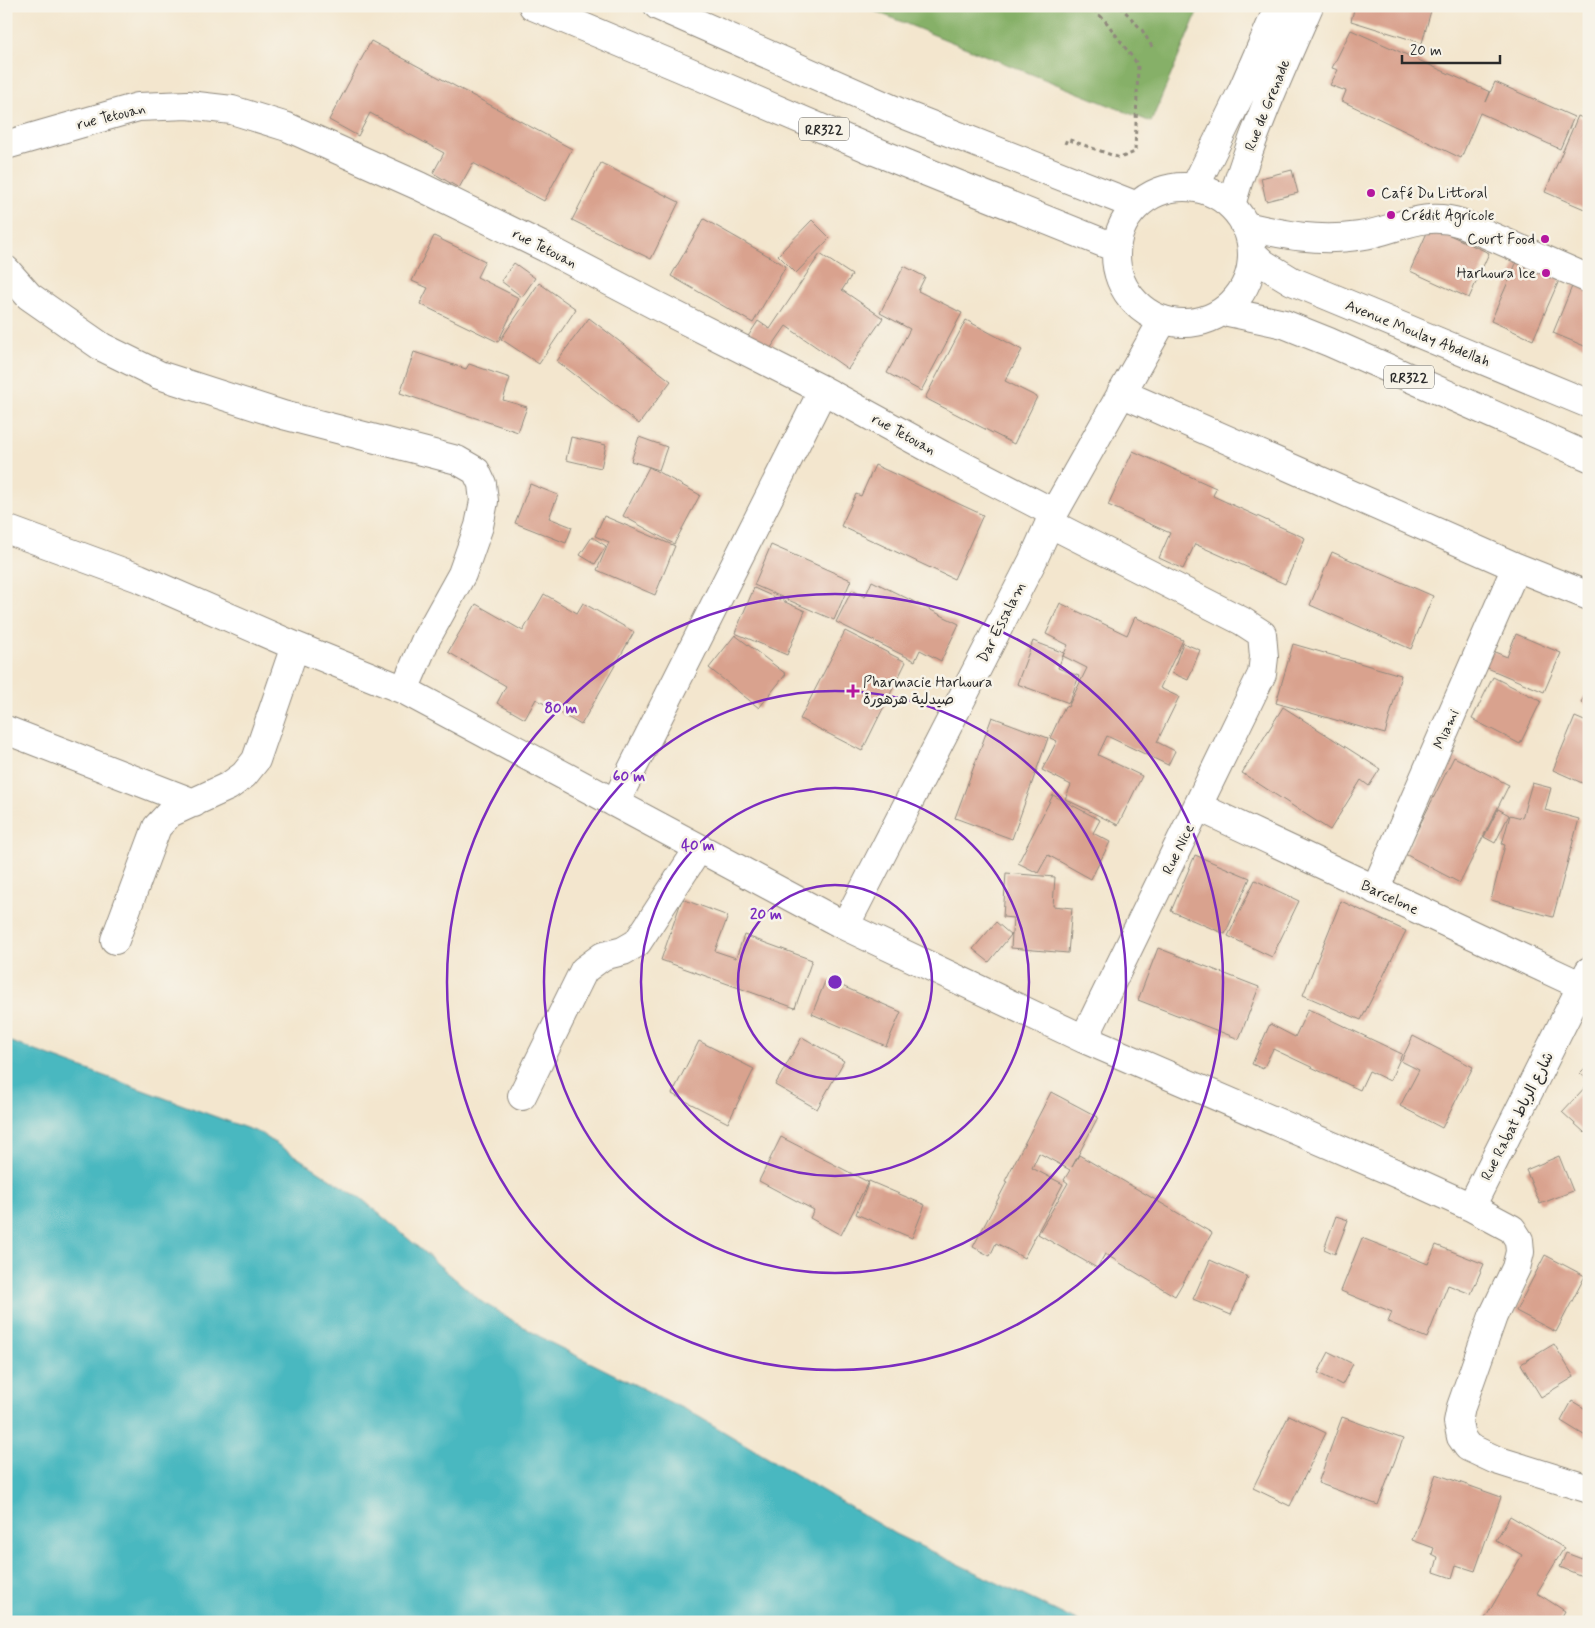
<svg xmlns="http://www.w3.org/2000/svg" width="1595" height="1628" font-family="Mynerve,'Playpen Sans Arabic',sans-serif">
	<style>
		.forest { fill: #86b067; stroke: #586e49 }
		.water { fill: #49b8c0; stroke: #3a7276 }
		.building { fill: #d9a28e }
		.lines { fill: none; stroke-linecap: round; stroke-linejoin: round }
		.street-casing { stroke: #8f887c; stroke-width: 30 }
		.secondary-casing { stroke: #8f887c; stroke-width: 30 }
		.primary-casing { stroke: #8f887c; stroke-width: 30 }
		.path { stroke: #8f887c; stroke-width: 3; stroke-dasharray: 4 4; stroke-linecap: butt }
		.street { stroke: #fff; stroke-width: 28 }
		.secondary { stroke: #fff; stroke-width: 28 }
		.primary { stroke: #fff; stroke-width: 28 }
		.ring { fill: none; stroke: #7b2cbf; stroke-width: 2.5 }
		.poi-dot { fill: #b5179e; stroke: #f7f3e8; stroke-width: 2 }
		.labels { text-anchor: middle; stroke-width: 5; stroke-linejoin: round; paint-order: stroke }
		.shield { fill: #f7f3e8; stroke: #686764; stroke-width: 1 }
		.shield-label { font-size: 14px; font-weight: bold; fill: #2b2b2b }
		.street-label { font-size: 15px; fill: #2b2b2b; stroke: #f7f3e8 }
		.poi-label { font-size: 15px; fill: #2b2b2b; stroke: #f7f3e8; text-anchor: start }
		.centre { fill: #7b2cbf; stroke: #f7f3e8; stroke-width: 2.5 }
		.ring-label { font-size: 15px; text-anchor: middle; font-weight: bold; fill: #7b2cbf; stroke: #f7f3e8; stroke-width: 5; stroke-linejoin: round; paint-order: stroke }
	</style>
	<rect width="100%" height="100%" fill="#f7f3e8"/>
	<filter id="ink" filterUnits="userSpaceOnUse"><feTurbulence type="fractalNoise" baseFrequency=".02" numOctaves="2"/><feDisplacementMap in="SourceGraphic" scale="10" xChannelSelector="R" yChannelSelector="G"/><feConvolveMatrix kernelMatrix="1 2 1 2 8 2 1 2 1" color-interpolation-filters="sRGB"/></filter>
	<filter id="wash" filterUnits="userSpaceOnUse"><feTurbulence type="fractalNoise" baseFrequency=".0096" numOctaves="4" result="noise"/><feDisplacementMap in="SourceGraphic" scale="20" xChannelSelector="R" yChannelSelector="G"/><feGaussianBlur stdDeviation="1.12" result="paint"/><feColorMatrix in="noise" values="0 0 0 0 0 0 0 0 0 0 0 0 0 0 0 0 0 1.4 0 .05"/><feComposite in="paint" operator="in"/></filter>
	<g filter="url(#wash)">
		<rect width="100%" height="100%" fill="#f3e6ce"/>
		<path class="forest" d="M 862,6 L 1200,6 L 1151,122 Z"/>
		<path class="water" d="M 6,1040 L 260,1133 L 363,1200 L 482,1302 L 549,1342 L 696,1415 L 895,1534 L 1079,1622 L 6,1622 Z"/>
		<g id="blocks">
			<path class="building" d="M 1355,6 L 1431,6 L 1432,7 L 1422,43 L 1351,21 Z
				M 1351,30 L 1490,92 L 1486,102 L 1495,82 L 1574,117 L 1560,149 L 1480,113 L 1461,158 L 1342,101 L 1346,91 L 1330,85 L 1338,70 L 1332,68 Z
				M 371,41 L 572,149 L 544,201 L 473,163 L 459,188 L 433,173 L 444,153 L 370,113 L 358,136 L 329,120 Z
				M 1578,116 L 1589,121 L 1589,211 L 1545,192 Z
				M 601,163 L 679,202 L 651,259 L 572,220 Z
				M 1292,170 L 1298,193 L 1266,201 L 1261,178 Z
				M 704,219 L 786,266 L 753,323 L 671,276 Z
				M 812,220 L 830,238 L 796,273 L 778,255 Z
				M 1430,226 L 1489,253 L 1469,298 L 1410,271 Z
				M 434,236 L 485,261 L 477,277 L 519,298 L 498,342 L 420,304 L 428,288 L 412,281 Z
				M 820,254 L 852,275 L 842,290 L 883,318 L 848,369 L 786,326 L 768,352 L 747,338 L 758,321 L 770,329 Z
				M 1518,259 L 1560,278 L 1533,340 L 1491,321 Z
				M 514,263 L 535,278 L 522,297 L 501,281 Z
				M 904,266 L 925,277 L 918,291 L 962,313 L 921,391 L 887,373 L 910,329 L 880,313 Z
				M 539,283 L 576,309 L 539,364 L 501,339 Z
				M 1573,284 L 1589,290 L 1589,348 L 1553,333 Z
				M 589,318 L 671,381 L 639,424 L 557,361 Z
				M 966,320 L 1022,350 L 1005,381 L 1037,397 L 1014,444 L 925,398 Z
				M 414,352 L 466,369 L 469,364 L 510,378 L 503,400 L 527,407 L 518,432 L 400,393 Z
				M 571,437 L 606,445 L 601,468 L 566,460 Z
				M 639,437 L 667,447 L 659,470 L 631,461 Z
				M 1133,451 L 1216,488 L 1213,496 L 1305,538 L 1285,584 L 1195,544 L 1183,569 L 1159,558 L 1170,533 L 1108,505 Z
				M 875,465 L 983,515 L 954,579 L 841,526 L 856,494 L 861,496 Z
				M 649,467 L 700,495 L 674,544 L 623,516 Z
				M 530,484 L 558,495 L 549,518 L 572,527 L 566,543 L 515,523 Z
				M 604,516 L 675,546 L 655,595 L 597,570 L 609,542 L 595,536 Z
				M 592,537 L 606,546 L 595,564 L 580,555 Z
				M 771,545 L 851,580 L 834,620 L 754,585 Z
				M 1332,552 L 1433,596 L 1411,649 L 1310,605 Z
				M 872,581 L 959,624 L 941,661 L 920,650 L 915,661 L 836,622 L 852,590 L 865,597 Z
				M 754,588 L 805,611 L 787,655 L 735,633 Z
				M 544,594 L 577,613 L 583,603 L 634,632 L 581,725 L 536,699 L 525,719 L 497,703 L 506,686 L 448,652 L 476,604 L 523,631 Z
				M 1060,603 L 1127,635 L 1135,617 L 1183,640 L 1160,688 L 1179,697 L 1157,742 L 1175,751 L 1168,765 L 1107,736 L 1098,755 L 1142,776 L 1118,825 L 1065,799 L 1071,785 L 1042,770 L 1057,741 L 1050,738 L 1065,706 L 1068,707 L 1087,668 L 1063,656 L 1068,645 L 1046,634 Z
				M 845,631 L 906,662 L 862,751 L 800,719 Z
				M 1516,634 L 1561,653 L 1544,692 L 1478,664 L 1485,648 L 1507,657 Z
				M 735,635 L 786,674 L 759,708 L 709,668 Z
				M 1033,641 L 1064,653 L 1058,668 L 1079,676 L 1069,703 L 1017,684 Z
				M 1183,643 L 1200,650 L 1188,680 L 1172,673 Z
				M 1293,644 L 1401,675 L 1385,734 L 1276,703 Z
				M 1493,677 L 1541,701 L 1520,744 L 1472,719 Z
				M 1589,689 L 1589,707 L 1581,702 Z
				M 1283,707 L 1380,769 L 1369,786 L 1361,780 L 1330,830 L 1242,773 Z
				M 992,717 L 1048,738 L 1012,839 L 955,818 Z
				M 1575,717 L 1589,723 L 1589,786 L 1553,770 Z
				M 1454,757 L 1509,785 L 1460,883 L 1405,854 Z
				M 1532,783 L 1551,788 L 1545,810 L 1579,819 L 1553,917 L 1491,900 L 1505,845 L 1502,844 L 1510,815 L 1522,818 Z
				M 1053,795 L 1100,820 L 1093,833 L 1110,842 L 1091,879 L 1048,855 L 1038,873 L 1018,863 Z
				M 1498,809 L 1509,815 L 1495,843 L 1484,837 Z
				M 1195,855 L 1250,878 L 1225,934 L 1171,911 Z
				M 1006,873 L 1055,877 L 1053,906 L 1072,908 L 1068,953 L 1011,948 L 1013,918 L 1003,917 Z
				M 1255,880 L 1299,901 L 1272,957 L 1228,936 Z
				M 682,899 L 728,916 L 715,951 L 736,958 L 744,935 L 812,960 L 795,1008 L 661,960 Z
				M 1341,901 L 1406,931 L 1361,1020 L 1303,995 Z
				M 996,922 L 1011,935 L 989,962 L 973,949 Z
				M 1158,948 L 1259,987 L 1239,1039 L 1138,1000 Z
				M 826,979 L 901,1012 L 886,1046 L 812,1014 Z
				M 1308,1009 L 1402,1054 L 1390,1081 L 1369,1071 L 1360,1090 L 1273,1049 L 1263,1069 L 1252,1064 L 1270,1024 L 1295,1037 Z
				M 1413,1036 L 1473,1067 L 1442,1128 L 1400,1106 L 1419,1070 L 1401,1061 Z
				M 802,1037 L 844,1061 L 817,1109 L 775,1085 Z
				M 699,1041 L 754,1069 L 728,1123 L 672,1094 Z
				M 1589,1064 L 1589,1081 L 1580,1073 Z
				M 1589,1083 L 1589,1129 L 1585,1133 L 1562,1112 Z
				M 1051,1092 L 1098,1117 L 1072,1167 L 1079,1155 L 1212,1233 L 1175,1296 L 1105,1254 L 1097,1268 L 1038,1234 L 1068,1183 L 1064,1180 L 1070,1170 L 1039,1153 L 1032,1168 L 1063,1184 L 1024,1258 L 996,1243 L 990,1256 L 973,1247 L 1007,1182 L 1005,1181 Z
				M 781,1137 L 868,1182 L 841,1235 L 810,1218 L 814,1210 L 759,1181 Z
				M 1559,1156 L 1573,1191 L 1540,1204 L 1526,1170 Z
				M 869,1181 L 925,1205 L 912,1238 L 856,1214 Z
				M 1336,1216 L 1348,1220 L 1335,1254 L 1324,1249 Z
				M 1362,1238 L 1428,1264 L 1436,1245 L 1484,1264 L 1471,1294 L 1448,1285 L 1427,1338 L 1388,1322 L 1392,1312 L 1341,1291 Z
				M 1545,1255 L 1585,1276 L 1556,1332 L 1516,1311 Z
				M 1210,1260 L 1248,1277 L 1231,1315 L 1193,1299 Z
				M 1554,1344 L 1574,1377 L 1541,1397 L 1521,1364 Z
				M 1329,1352 L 1353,1364 L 1342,1385 L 1318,1373 Z
				M 1572,1401 L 1589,1411 L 1589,1434 L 1587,1437 L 1561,1421 Z
				M 1289,1415 L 1326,1433 L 1290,1506 L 1253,1488 Z
				M 1342,1417 L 1403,1439 L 1378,1505 L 1318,1483 Z
				M 1436,1474 L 1501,1497 L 1475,1571 L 1456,1565 L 1452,1578 L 1434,1572 L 1438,1557 L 1432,1554 L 1434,1548 L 1412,1540 Z
				M 1510,1516 L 1564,1548 L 1537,1593 L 1565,1611 L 1559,1622 L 1483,1622 L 1522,1555 L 1496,1540 Z
				M 1589,1543 L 1589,1579 L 1560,1567 L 1566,1553 L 1582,1559 Z"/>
		</g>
	</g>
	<g filter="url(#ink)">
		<use href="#blocks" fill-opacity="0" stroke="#8f887c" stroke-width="1"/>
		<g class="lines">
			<g class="street-casing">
				<path id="street" d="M 6,145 L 138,107 L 188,105 L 232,110 L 287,127 L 419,186 L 546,248 L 655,305 L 823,390 L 942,455 L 1054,513
					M 1245,226 C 1285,235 1318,242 1359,236 C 1397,231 1421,210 1461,223 L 1589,279
					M 6,270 L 29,296 L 102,347 L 159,375 L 283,415 L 457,460 L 476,471 L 482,484 L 484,501 L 479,526 L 462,574 L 426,639 L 404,690
					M 1121,393 L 1516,567 L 1589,596
					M 1049,523 L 1242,621 L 1262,634 L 1264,657 L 1262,674 L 1084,1039
					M 6,529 L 139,578 L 295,646 L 404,690 L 845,926 L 1084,1039 L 1416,1182 L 1471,1207 L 1589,971
					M 6,730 L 194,803
					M 615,803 L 823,390
					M 1199,807 L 1582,986
					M 1375,890 L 1516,567
					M 845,926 L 1033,560 L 1054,513 L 1163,320
					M 115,940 L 157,827 L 170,813 L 229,786 L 244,775 L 256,760 L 295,646
					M 522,1096 L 584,970 L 603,956 L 623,951 L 637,943 L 699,848
					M 1471,1207 L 1512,1229 L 1519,1240 L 1520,1252 L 1516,1268 L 1493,1316 L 1461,1407 L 1458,1422 L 1461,1437 L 1468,1447 L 1496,1460 L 1589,1489"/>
			</g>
			<g class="secondary-casing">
				<path id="secondary" d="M 1195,187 L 1242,91 L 1279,6
					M 1231,205 C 1251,136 1280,72 1309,6"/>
			</g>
			<g class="primary-casing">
				<path id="primary" d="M 533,6 L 681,68 L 865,147 L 1116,248
					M 658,6 L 908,116 L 1137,206
					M1116 255a68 68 0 1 1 136 0a68 68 0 1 1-136 0Z
					M 1252,253 L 1264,264 L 1292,281 L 1589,404
					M 1224,311 L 1284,324 L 1329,342 L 1589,457"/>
			</g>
			<path class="path" d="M 1120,6 L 1142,30 L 1154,50
				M 1065,144 L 1067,139 L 1120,158 L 1135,152 L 1138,65 L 1107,23 L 1091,6"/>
			<use href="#street" class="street"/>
			<use href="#secondary" class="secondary"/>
			<use href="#primary" class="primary"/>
		</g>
	</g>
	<g class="ring">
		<circle cx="835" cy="982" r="97"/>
		<circle cx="835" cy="982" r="194"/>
		<circle cx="835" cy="982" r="291"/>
		<circle cx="835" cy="982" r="388"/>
	</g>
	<g class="poi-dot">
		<circle cx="1371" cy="193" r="5"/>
		<circle cx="1391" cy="215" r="5"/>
		<circle cx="1545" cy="239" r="5"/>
		<circle cx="1546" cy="273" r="5"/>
		<path d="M850.5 683.5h5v5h5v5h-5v5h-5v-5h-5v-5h5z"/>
	</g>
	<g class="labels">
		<g class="shield">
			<rect x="799" y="117.5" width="50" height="23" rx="4"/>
			<rect x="1384" y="365.5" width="50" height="23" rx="4"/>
		</g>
		<g class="shield-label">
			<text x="824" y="134">RR322</text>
			<text x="1409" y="382">RR322</text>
		</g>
		<g class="street-label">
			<text transform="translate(1267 105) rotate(-68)" y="5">Rue de Grenade</text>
			<text transform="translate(111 116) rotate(-14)" y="5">rue Tetouan</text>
			<text transform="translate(545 248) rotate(27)" y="5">rue Tetouan</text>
			<text transform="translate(1418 333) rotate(22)" y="5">Avenue Moulay Abdellah</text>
			<text transform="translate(904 434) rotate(29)" y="5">rue Tetouan</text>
			<text transform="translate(1001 622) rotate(-63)" y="5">Dar Essalam</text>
			<text transform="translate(1446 729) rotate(-66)" y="5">Miami</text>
			<text transform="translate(1178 849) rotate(-64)" y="5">Rue Nice</text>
			<text transform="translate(1390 897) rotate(25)" y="5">Barcelone</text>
			<text transform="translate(1517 1116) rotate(-63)" y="5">Rue Rabat شارع الرباط</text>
		</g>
		<g class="poi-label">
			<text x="1381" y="198">Café Du Littoral</text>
			<text x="1401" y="220">Crédit Agricole</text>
			<text x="1535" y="244" text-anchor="end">Court Food</text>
			<text x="1536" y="278" text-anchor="end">Harhoura Ice</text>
			<text x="863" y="687">Pharmacie Harhoura<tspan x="863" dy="17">صيدلية هرهورة</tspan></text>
		</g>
	</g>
	<circle cx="835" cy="982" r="8" class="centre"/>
	<g class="ring-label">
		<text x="561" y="713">80 m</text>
		<text x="629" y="781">60 m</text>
		<text x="698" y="850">40 m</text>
		<text x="766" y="919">20 m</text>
	</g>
	<rect width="1595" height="1628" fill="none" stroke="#f7f3e8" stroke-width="25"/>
	<path d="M1402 55v8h98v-8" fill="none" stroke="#2b2b2b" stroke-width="2.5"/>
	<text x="1410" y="55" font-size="15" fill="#2b2b2b" stroke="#f7f3e8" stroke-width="4" paint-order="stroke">20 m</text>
</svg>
